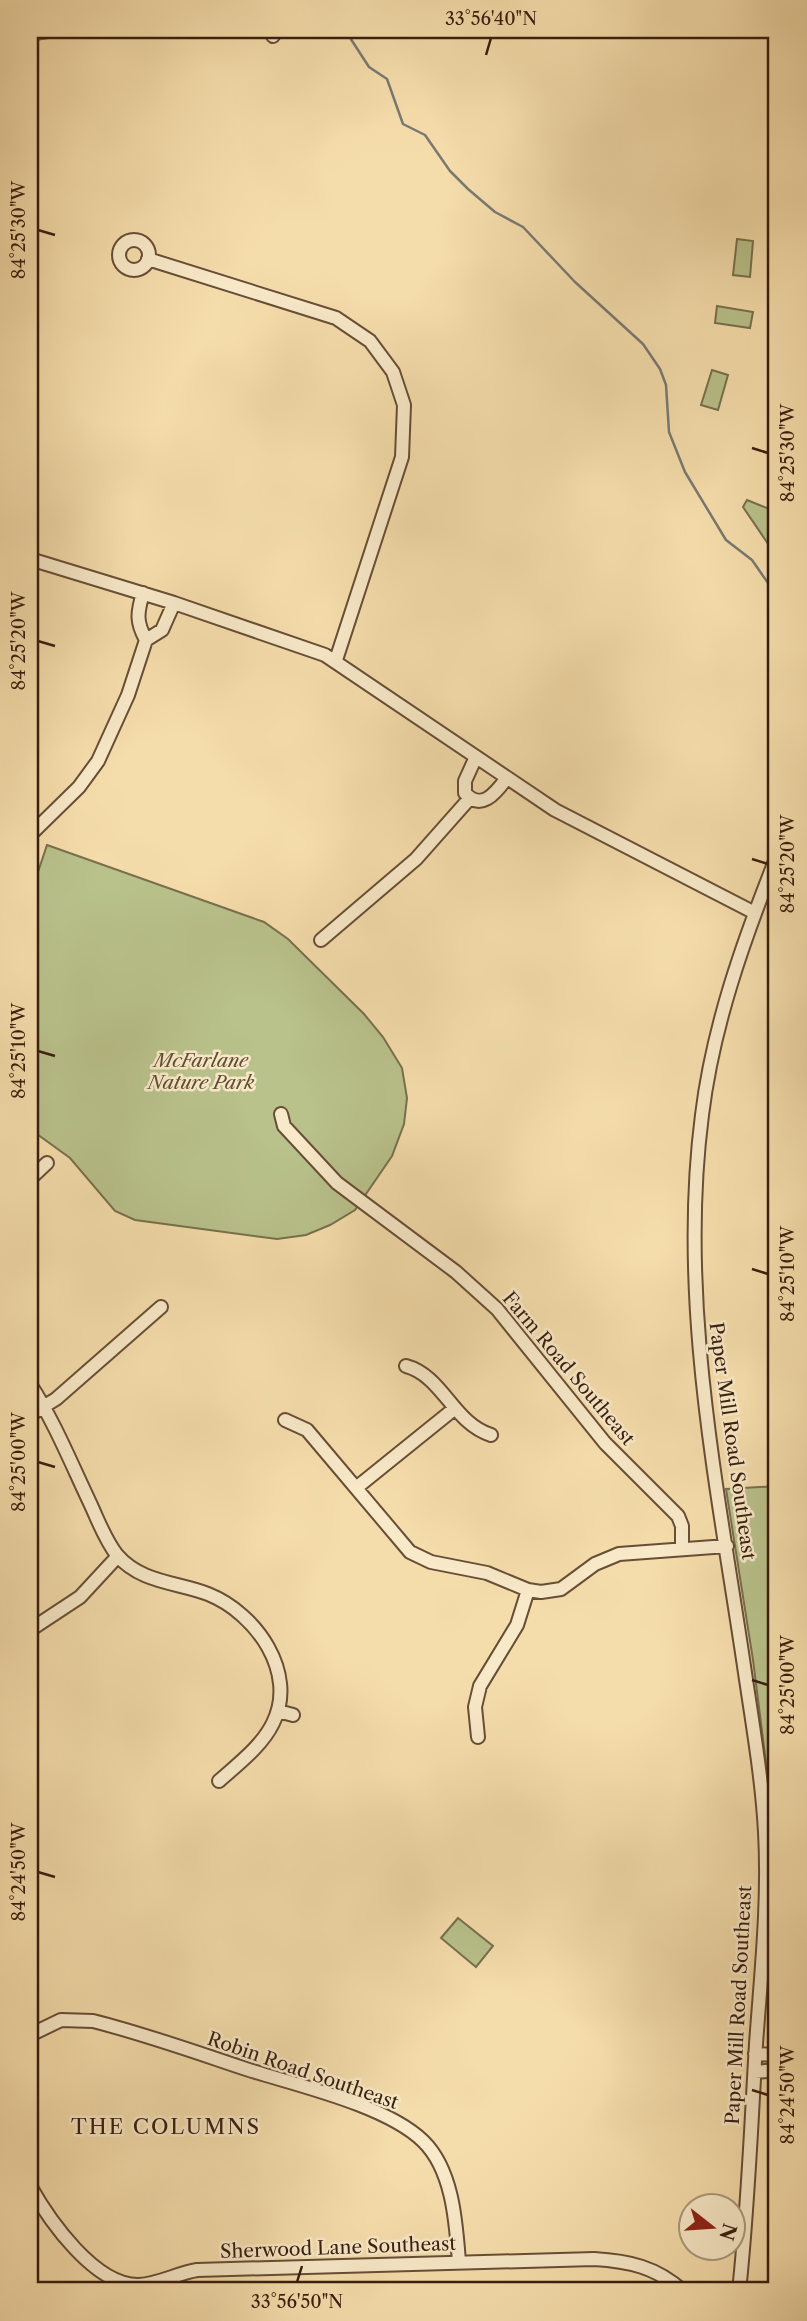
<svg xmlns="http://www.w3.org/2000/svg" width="807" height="2321" font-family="'Libre Caslon Text',serif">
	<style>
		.green { fill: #b9c28b; stroke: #78704d; stroke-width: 2 }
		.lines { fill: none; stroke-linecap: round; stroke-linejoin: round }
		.stream { stroke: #787a73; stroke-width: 2.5 }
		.minor-casing { stroke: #674e36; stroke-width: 16 }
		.minor { stroke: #f8e9c8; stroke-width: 12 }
		.ticks { fill: none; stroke: #381e0f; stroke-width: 2.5 }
		.labels { text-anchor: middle; stroke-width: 5; stroke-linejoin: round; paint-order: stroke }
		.park-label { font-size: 19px; font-style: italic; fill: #5f4f34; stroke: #f8e9c8 }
		.street-label { font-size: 19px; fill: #381e0f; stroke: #f8e9c8 }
		.neighbourhood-label { font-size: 21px; letter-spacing: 2px; fill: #381e0f; stroke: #f8e9c8 }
		.neatline { fill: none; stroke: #381e0f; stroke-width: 2.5 }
		.ticks-label { font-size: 18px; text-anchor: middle; fill: #381e0f }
	</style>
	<rect width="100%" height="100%" fill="#f5ddab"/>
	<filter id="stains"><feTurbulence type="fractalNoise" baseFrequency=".00286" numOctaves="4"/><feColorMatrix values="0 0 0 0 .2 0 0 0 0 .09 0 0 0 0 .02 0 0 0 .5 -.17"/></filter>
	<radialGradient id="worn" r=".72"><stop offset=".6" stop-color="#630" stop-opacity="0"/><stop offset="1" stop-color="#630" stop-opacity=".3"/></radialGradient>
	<path class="green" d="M 30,30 L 97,30 L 30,41 Z
		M 737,239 L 753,241 L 750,277 L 733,275 Z
		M 717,306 L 753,312 L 750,328 L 715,323 Z
		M 712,370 L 728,375 L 718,410 L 701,405 Z
		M 747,500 L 777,512 L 777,557 L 743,507 Z
		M 47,845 L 264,922 L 288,939 L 364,1014 L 383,1037 L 402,1068 L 407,1098 L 404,1124 L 392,1156 L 355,1210 L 330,1225 L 306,1235 L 277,1239 L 135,1220 L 115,1211 L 70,1158 L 30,1129 L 30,896 Z
		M 777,1486 L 777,1850 L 753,1660 L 726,1489 Z
		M 458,1918 L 493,1946 L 476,1967 L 441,1938 Z"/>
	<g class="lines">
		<path class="stream" d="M 345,30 L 369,67 L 387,79 L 403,124 L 425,135 L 450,171 L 468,189 L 495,212 L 523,227 L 575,282 L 643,344 L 660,369 L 666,385 L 669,432 L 685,472 L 726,540 L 752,560 L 777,596"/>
		<g class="minor-casing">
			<path id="minor" d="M 273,36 L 276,30
				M119 255a15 15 0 1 1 30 0a15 15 0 1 1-30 0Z
				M 148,259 L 336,318 L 370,341 L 393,372 L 404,405 L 402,457 L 336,660
				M 30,559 L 174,603 L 325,655 L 555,810 L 755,913
				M 143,593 C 137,613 136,622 146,640
				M 475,759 L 465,781 L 465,793 C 481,811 495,794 506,779
				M 30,835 L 79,787 L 98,761 L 128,695 L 146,640 L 162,630 L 174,603
				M 321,940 L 416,859 L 470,798
				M 281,1114 L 284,1126 L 337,1183 L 456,1272 L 497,1309 L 605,1443 L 678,1516 L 682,1526 L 682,1549
				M 30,1179 L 47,1163
				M 406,1366 C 443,1376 453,1423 491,1435
				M 30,1384 C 54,1421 71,1463 90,1503 C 98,1520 105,1540 117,1555 C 141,1583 177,1582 208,1594 C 256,1613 298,1673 273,1723 C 262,1746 238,1764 219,1781
				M 30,1415 L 56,1399 L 161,1307
				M 285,1420 L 307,1430 L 410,1552 L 431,1562 L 487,1573 L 528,1590 L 541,1592 L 561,1589 L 595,1564 L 619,1554 L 727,1546
				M 356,1488 L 454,1409
				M 30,1630 L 80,1597 L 118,1556
				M 278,1711 L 293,1715
				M 478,1737 L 475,1707 L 480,1686 L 517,1625 L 528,1590
				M 30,2035 L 61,2020 L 93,2021 C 145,2034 195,2052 246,2069 C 296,2085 386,2105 423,2141 C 453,2170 456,2223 459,2262
				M 755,2054 L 777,2055
				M 755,2072 L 777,2070
				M 30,2186 C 49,2220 95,2286 139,2285 C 159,2284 178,2273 197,2270 L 594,2259 C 629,2261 656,2267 683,2291
				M 739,2291 C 748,2209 751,2126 756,2044 C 761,1974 769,1902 765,1832 C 762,1777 752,1721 744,1666 C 717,1484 678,1299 702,1115 C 713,1025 744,939 777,856"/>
		</g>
		<use href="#minor" class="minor"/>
	</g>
	<path class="ticks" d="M 486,55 L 491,38M 38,230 L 55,235M 752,448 L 768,453M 38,641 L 55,646M 752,859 L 768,864M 38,1051 L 55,1056M 752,1269 L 768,1274M 38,1462 L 55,1467M 752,1680 L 768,1685M 38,1872 L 55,1877M 752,2090 L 768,2095M 297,2282 L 302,2266"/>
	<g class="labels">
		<g class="park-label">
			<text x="201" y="1067">McFarlane<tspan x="201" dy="22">Nature Park</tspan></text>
		</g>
		<g class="street-label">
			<text transform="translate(569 1368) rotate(50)" y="7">Farm Road Southeast</text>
			<text transform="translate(733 1441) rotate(82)" y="7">Paper Mill Road Southeast</text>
			<text transform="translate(738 2005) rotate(-87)" y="7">Paper Mill Road Southeast</text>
			<text transform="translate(303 2070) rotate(19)" y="7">Robin Road Southeast</text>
			<text transform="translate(338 2247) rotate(-2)" y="7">Sherwood Lane Southeast</text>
		</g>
		<g class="neighbourhood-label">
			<text x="166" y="2134">THE COLUMNS</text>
		</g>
	</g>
	<rect width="807" height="2321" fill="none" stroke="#f5ddab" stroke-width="77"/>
	<g transform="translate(712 2227) rotate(107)"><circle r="33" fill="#f8e9c8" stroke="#ab987e" stroke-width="2"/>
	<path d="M0-5L12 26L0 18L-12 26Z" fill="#8f2418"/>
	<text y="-10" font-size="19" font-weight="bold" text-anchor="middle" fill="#381e0f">N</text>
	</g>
	<rect x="38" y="38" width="730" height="2244" class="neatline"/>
	<g class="ticks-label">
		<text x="491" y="25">33°56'40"N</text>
		<text transform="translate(19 230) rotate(-90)" y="6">84°25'30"W</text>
		<text transform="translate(788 453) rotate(-90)" y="6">84°25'30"W</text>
		<text transform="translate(19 641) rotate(-90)" y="6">84°25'20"W</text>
		<text transform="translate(788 864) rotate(-90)" y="6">84°25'20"W</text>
		<text transform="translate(19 1051) rotate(-90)" y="6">84°25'10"W</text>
		<text transform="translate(788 1274) rotate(-90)" y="6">84°25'10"W</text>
		<text transform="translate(19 1462) rotate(-90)" y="6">84°25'00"W</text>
		<text transform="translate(788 1685) rotate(-90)" y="6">84°25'00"W</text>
		<text transform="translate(19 1872) rotate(-90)" y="6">84°24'50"W</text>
		<text transform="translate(788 2095) rotate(-90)" y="6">84°24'50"W</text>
		<text x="297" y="2308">33°56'50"N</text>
	</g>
	<rect width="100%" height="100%" filter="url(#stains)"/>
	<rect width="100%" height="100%" fill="url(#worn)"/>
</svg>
